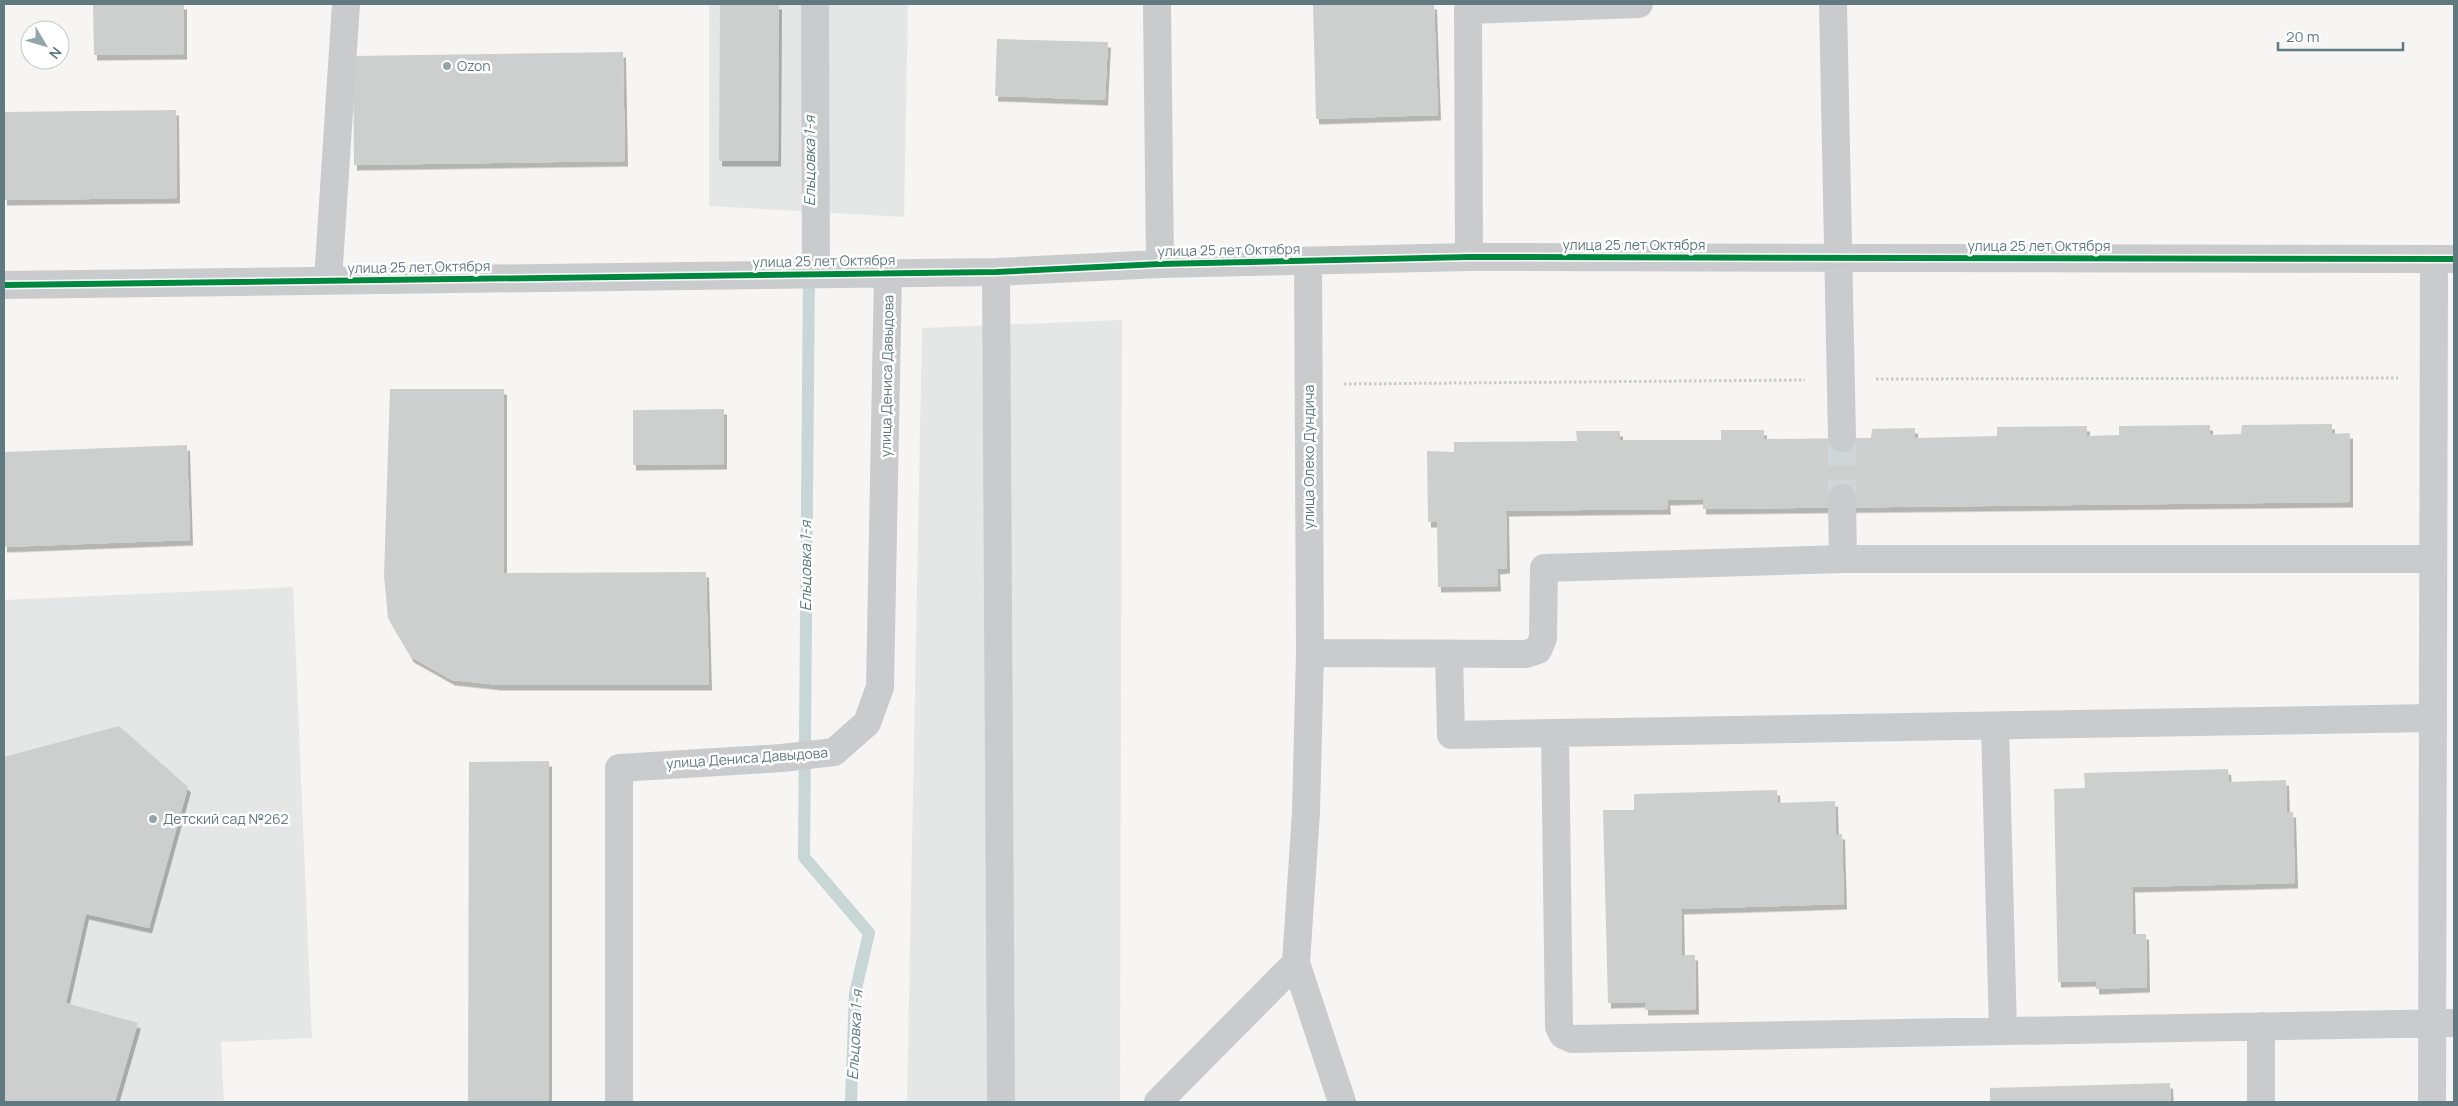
<svg xmlns="http://www.w3.org/2000/svg" width="2458" height="1106" font-family="Manrope,sans-serif">
	<style>
		.built { fill: #e5e7e6 }
		.lines { fill: none; stroke-linecap: round; stroke-linejoin: round }
		.stream { stroke: #c8d6d6; stroke-width: 12 }
		.building { fill: #cdcfcf; filter: url(#shadow) }
		.minor-tunnel { stroke: #d0d6d7; stroke-width: 28; stroke-dasharray: 28 14; stroke-linecap: butt }
		.path { stroke: #c7c9ca; stroke-width: 3; stroke-dasharray: 2.5 2.5; stroke-linecap: butt }
		.minor { stroke: #cacbcc; stroke-width: 28 }
		.cycleway-casing { stroke: #fff; stroke-width: 9 }
		.cycleway { stroke: #00873e; stroke-width: 6 }
		.poi-dot { fill: #94a5a9; stroke: #fff; stroke-width: 2 }
		.labels { text-anchor: middle; stroke-width: 5; stroke-linejoin: round; paint-order: stroke }
		.poi-label { font-size: 14px; fill: #607a80; stroke: #fff; text-anchor: start }
		.street-label { font-size: 14px; fill: #607a80; stroke: #fff }
		.water-label { font-size: 15px; font-style: italic; fill: #5a7b7c; stroke: #fff }
	</style>
	<defs>
		<filter id="shadow"><feDropShadow dx="3" dy="5.5" stdDeviation="0" flood-color="#0004"/></filter>
	</defs>
	<rect width="100%" height="100%" fill="#f6f5f4"/>
	<path class="built" d="M 709,4 L 908,4 L 904,217 L 709,206 Z
		M 1122,320 L 1120,1102 L 907,1102 L 922,328 Z
		M 293,587 L 312,1038 L 221,1042 L 224,1102 L 4,1102 L 4,600 Z"/>
	<g class="lines">
		<path class="stream" d="M 809,271 L 804,857 L 869,933 L 855,993 L 851,1102"/>
	</g>
	<path class="building" d="M 93,4 L 184,4 L 184,54 L 94,55 Z
		M 720,4 L 779,4 L 778,161 L 719,161 Z
		M 1313,4 L 1434,4 L 1438,115 L 1316,119 Z
		M 997,39 L 1108,42 L 1105,100 L 995,96 Z
		M 623,52 L 625,161 L 354,165 L 353,56 Z
		M 176,110 L 177,198 L 4,200 L 4,112 Z
		M 390,389 L 504,389 L 504,573 L 706,572 L 709,685 L 499,685 L 452,680 L 411,657 L 388,618 L 384,576 Z
		M 724,409 L 724,464 L 633,465 L 633,410 Z
		M 2332,424 L 2332,434 L 2350,433 L 2350,502 L 1703,509 L 1703,499 L 1667,500 L 1668,509 L 1506,511 L 1507,568 L 1497,569 L 1498,586 L 1438,587 L 1437,522 L 1428,522 L 1427,451 L 1454,452 L 1454,442 L 1577,441 L 1576,431 L 1620,431 L 1620,440 L 1721,440 L 1721,430 L 1764,430 L 1764,439 L 1871,438 L 1872,429 L 1915,428 L 1915,438 L 1997,436 L 1997,427 L 2087,426 L 2087,436 L 2119,435 L 2119,426 L 2210,425 L 2210,435 L 2241,434 L 2242,425 Z
		M 187,445 L 190,540 L 4,547 L 4,452 Z
		M 119,726 L 188,787 L 149,928 L 86,914 L 66,1003 L 138,1023 L 115,1102 L 4,1102 L 4,757 Z
		M 549,761 L 549,1102 L 468,1102 L 469,762 Z
		M 2228,769 L 2229,782 L 2286,780 L 2287,812 L 2293,812 L 2295,883 L 2132,887 L 2133,934 L 2146,934 L 2147,987 L 2096,989 L 2096,981 L 2058,982 L 2054,789 L 2085,788 L 2084,773 Z
		M 1777,790 L 1778,803 L 1835,801 L 1836,834 L 1842,834 L 1844,904 L 1681,909 L 1682,955 L 1695,955 L 1696,1009 L 1645,1010 L 1645,1002 L 1608,1003 L 1603,810 L 1634,810 L 1634,794 Z
		M 2170,1083 L 2171,1102 L 1990,1102 L 1990,1088 Z"/>
	<g class="lines">
		<path class="minor-tunnel" d="M 1842,438 L 1842,498"/>
		<path class="path" d="M 1876,379 L 2398,378
			M 1344,384 L 1805,380"/>
		<path class="minor" d="M 815,4 L 816,274
			M 1157,4 L 1160,264
			M 1833,4 L 1842,438
			M 1469,257 L 1468,10 L 1639,4
			M 1308,261 L 1310,653 L 1306,812 L 1296,963 L 1342,1102
			M 996,272 L 1001,1102
			M 328,280 L 346,4
			M 4,285 L 996,272 L 1160,264 L 1469,257 L 2454,259
			M 1843,559 L 2433,559
			M 1310,653 L 1526,654 L 1538,650 L 1543,638 L 1544,568 L 1843,559 L 1842,498
			M 1449,654 L 1451,735 L 1555,733
			M 2433,718 L 1555,733 L 1559,1027 L 1563,1035 L 1572,1039 L 2454,1023
			M 1995,726 L 2003,1031
			M 2261,1026 L 2261,1102
			M 619,1102 L 619,768 L 782,758 L 834,752 L 867,723 L 880,687 L 888,273
			M 1158,1102 L 1296,963
			M 2432,1102 L 2434,259"/>
		<g class="cycleway-casing">
			<path id="cycleway" d="M 4,285 L 996,272 L 1160,264 L 1469,257 L 2454,259"/>
		</g>
		<use href="#cycleway" class="cycleway"/>
	</g>
	<g class="poi-dot">
		<circle cx="447" cy="66" r="5"/>
		<circle cx="153" cy="819" r="5"/>
	</g>
	<g class="labels">
		<g class="poi-label">
			<text x="457" y="71">Ozon</text>
			<text x="163" y="824">Детский сад №262</text>
		</g>
		<g class="street-label">
			<text x="1634" y="250">улица 25 лет Октября</text>
			<text x="2039" y="251">улица 25 лет Октября</text>
			<text transform="translate(1229 250) rotate(-1)" y="5">улица 25 лет Октября</text>
			<text transform="translate(824 261) rotate(-1)" y="5">улица 25 лет Октября</text>
			<text transform="translate(419 267) rotate(-1)" y="5">улица 25 лет Октября</text>
			<text transform="translate(887 376) rotate(-89)" y="5">улица Дениса Давыдова</text>
			<text transform="translate(1309 457) rotate(-90)" y="5">улица Олеко Дундича</text>
			<text transform="translate(747 758) rotate(-4)" y="5">улица Дениса Давыдова</text>
		</g>
		<g class="water-label">
			<text transform="translate(810 161) rotate(-90)" y="5">Ельцовка 1-я</text>
			<text transform="translate(806 566) rotate(-90)" y="5">Ельцовка 1-я</text>
			<text transform="translate(855 1035) rotate(-87)" y="5">Ельцовка 1-я</text>
		</g>
	</g>
	<rect width="2458" height="1106" fill="none" stroke="#607a80" stroke-width="10"/>
	<g transform="translate(45 45) rotate(128)"><circle r="24" fill="#ffffff" stroke="#bfcacc"/>
	<path d="M0-4L9 19L0 12L-9 19Z" fill="#94a5a9"/>
	<text y="-8" font-size="14" font-weight="bold" text-anchor="middle" fill="#607a80">N</text>
	</g>
	<path d="M2278 42v8h125v-8" fill="none" stroke="#607a80" stroke-width="2.5"/>
	<text x="2286" y="42" font-size="15" fill="#607a80" stroke="#ffffff" stroke-width="4" paint-order="stroke">20 m</text>
</svg>
